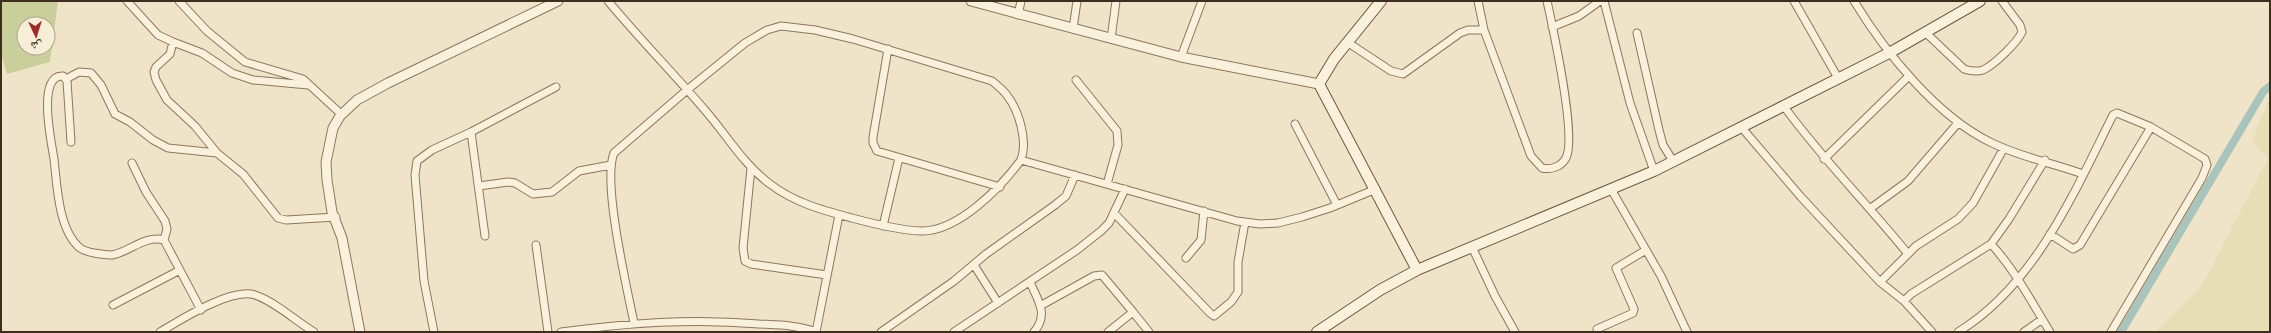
<svg xmlns="http://www.w3.org/2000/svg" width="2271" height="333" font-family="'Times New Roman','Noto Naskh Arabic',serif">
	<style>
		.farmland { fill: #e6deb5 }
		.green { fill: #c9cf9b; fill-rule: evenodd }
		.lines { fill: none; stroke-linecap: round; stroke-linejoin: round }
		.canal { stroke: #a9c4bc; stroke-width: 8 }
		.minor-casing { stroke: #8d765c; stroke-width: 9 }
		.tertiary-casing { stroke: #8d765c; stroke-width: 11 }
		.secondary-casing { stroke: #6f573f; stroke-width: 12 }
		.minor { stroke: #faf1dc; stroke-width: 7 }
		.tertiary { stroke: #faf1dc; stroke-width: 9 }
		.secondary { stroke: #faf1dc; stroke-width: 10 }
	</style>
	<rect width="100%" height="100%" fill="#f0e4c8"/>
	<path class="farmland" d="M 2270,97 L 2270,332 L 2155,332 L 2203,284 L 2268,158 L 2252,141 Z"/>
	<path class="green" d="M 1,1 L 58,1 L 50,62 L 7,74 L 1,53 ZM 24,24 L 48,24 L 48,48 L 24,48 Z"/>
	<g class="lines">
		<path class="canal" d="M 2121,332 L 2263,92 L 2270,86"/>
		<g class="minor-casing">
			<path id="minor" d="M 127,1 L 158,35 L 173,42 L 202,53 L 232,73 L 253,80 L 308,85
				M 179,1 L 207,31 L 245,62 L 303,79 L 341,114
				M 608,1 C 639,38 673,73 704,109 C 726,134 743,164 770,184 C 795,203 822,210 852,218 C 874,224 898,230 921,231 C 958,232 1001,187 1021,160
				M 1478,1 L 1484,30
				M 1604,1 L 1630,103 L 1654,171
				M 1794,1 L 1838,78
				M 1854,1 C 1885,52 1937,117 1992,143 C 2020,157 2053,163 2083,174
				M 1018,15 L 1021,1
				M 1552,27 L 1579,16 L 1600,1
				M 1073,29 L 1077,1
				M 1637,33 L 1659,130 L 1663,145 L 1673,161
				M 1926,33 L 1964,69 C 1970,71 1977,72 1983,70 C 1994,65 2017,43 2022,32 L 2020,25 L 2002,1
				M 1111,39 L 1116,1
				M 173,42 L 170,54 L 156,67 L 154,72 L 156,80 L 167,100 L 195,126 L 217,153
				M 1347,42 L 1391,71 L 1403,74 L 1460,33 L 1468,30 L 1484,30 L 1531,156 L 1542,168 C 1551,170 1561,167 1566,158 C 1577,136 1553,29 1547,1
				M 888,49 L 873,137 L 873,143 L 877,151 L 1000,187
				M 1181,57 L 1202,1
				M 66,79 L 79,72 L 91,73 L 101,85 L 115,114 L 130,122 L 153,140 L 168,148 L 217,153 L 243,174 L 278,218 L 286,220 L 336,217
				M 1076,80 L 1117,131 L 1118,145 L 1107,184
				M 1783,105 C 1821,158 1867,203 1908,254
				M 1295,124 L 1337,205
				M 1742,128 L 1801,197 L 1880,282 L 1904,301 L 1911,294 L 1991,244 L 2009,219 L 2045,160
				M 471,132 L 485,236
				M 71,142 L 67,81 L 63,76 C 36,74 52,145 54,159 C 57,184 58,230 80,248 C 84,251 89,252 94,253 C 100,254 107,255 112,255 C 130,252 144,235 164,240 L 201,310
				M 1824,159 L 1909,76
				M 132,163 L 146,192 L 165,221 L 167,229 L 164,240
				M 751,168 L 743,248 L 745,261 L 751,264 L 827,275
				M 479,186 L 508,182 L 515,183 L 533,194 L 552,192 L 579,171 L 611,165
				M 1611,189 L 1661,276 L 1687,332
				M 1871,208 L 1908,181 L 1958,123
				M 1114,213 L 1210,313 L 1214,316 L 1231,302 L 1238,292 L 1238,262 L 1245,222
				M 883,226 L 899,158
				M 2050,234 L 2073,249 L 2080,245 L 2151,127
				M 1991,244 C 2015,270 2031,301 2050,332
				M 536,245 L 548,332
				M 1472,247 L 1495,296 L 1515,332
				M 1186,258 L 1201,240 L 1204,211
				M 974,265 L 998,303
				M 1030,282 C 1038,301 1049,314 1034,332
				M 1880,282 L 1916,246 L 1958,219 L 1973,203 L 2004,148
				M 1904,301 L 1932,332
				M 113,305 L 180,270
				M 1040,306 L 1094,276 L 1102,275 L 1133,312 L 1108,332
				M 1133,312 L 1149,332
				M 634,323 C 627,288 602,182 614,153 L 687,90 L 745,43 L 767,30 L 781,26 L 815,30 L 853,39 L 992,81 C 997,85 1002,89 1006,94 C 1019,110 1028,141 1021,160 L 1237,221 L 1260,224 L 1278,223 L 1302,217 L 1330,208 L 1376,189
				M 1597,329 L 1633,313 L 1634,309 L 1616,268 L 1646,250
				M 160,332 C 180,320 232,287 255,295 C 274,301 296,321 314,332
				M 434,332 L 424,281 L 415,175 L 417,161 L 432,150 L 471,132 L 556,87
				M 561,332 C 628,323 692,318 759,324 C 778,325 798,325 816,332
				M 816,332 L 839,215
				M 881,332 L 954,281 L 986,254 L 1055,205 L 1066,196 L 1075,175
				M 954,332 L 1077,250 L 1101,231 L 1109,223 L 1125,189
				M 1958,332 C 2035,285 2074,193 2113,115 L 2117,113 L 2151,127 L 2205,159 L 2207,165 L 2202,178 L 2111,332
				M 2024,332 L 2041,320"/>
		</g>
		<g class="tertiary-casing">
			<path id="tertiary" d="M 971,1 L 1181,57 L 1319,84
				M 360,332 L 342,238 L 332,212 L 327,180 L 326,162 L 333,128 L 340,116 L 357,100 L 388,83 L 558,1"/>
		</g>
		<g class="secondary-casing">
			<path id="secondary" d="M 1381,1 L 1334,59 L 1319,84 L 1417,270
				M 1317,332 L 1380,290 L 1417,270 L 1654,171 L 1891,52 L 1980,1"/>
		</g>
		<use href="#minor" class="minor"/>
		<use href="#tertiary" class="tertiary"/>
		<use href="#secondary" class="secondary"/>
	</g>
	<rect width="2271" height="333" fill="none" stroke="#3d2e20" stroke-width="4"/>
	<g transform="translate(36 36) rotate(176)"><circle r="19" fill="#f7eed8" stroke="#ada18e"/>
	<path d="M0-3L7 15L0 10L-7 15Z" fill="#9e2a2b"/>
	<text y="-6" font-size="11" font-weight="bold" text-anchor="middle" fill="#3d2e20">ش</text>
	</g>
</svg>
